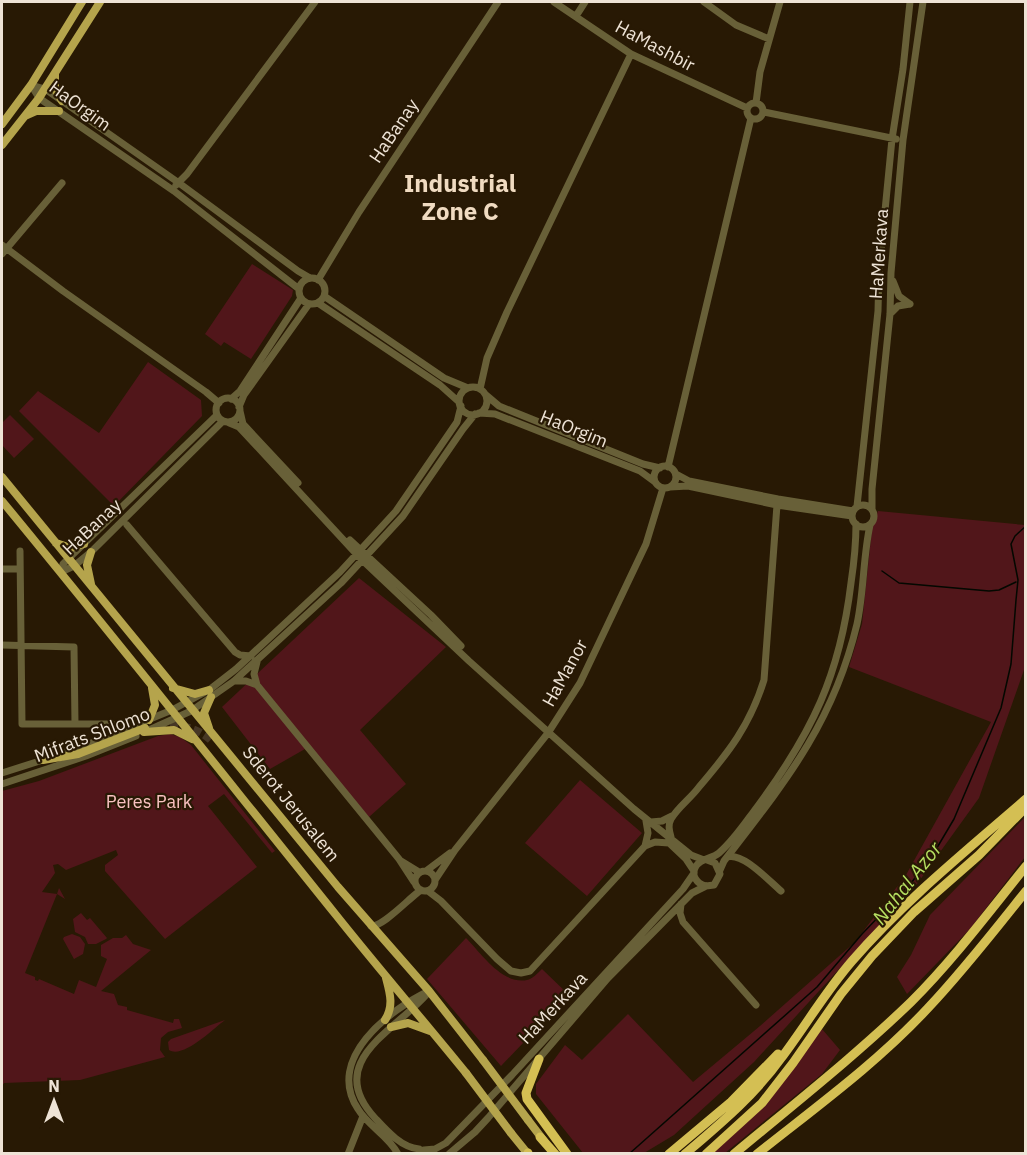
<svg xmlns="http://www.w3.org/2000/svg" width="1027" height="1155" font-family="'IBM Plex Sans',sans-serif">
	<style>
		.green { fill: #51161a }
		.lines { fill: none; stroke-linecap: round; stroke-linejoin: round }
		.stream { stroke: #030800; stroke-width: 1.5 }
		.major-tunnel { stroke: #463724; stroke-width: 8; stroke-dasharray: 8 4; stroke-linecap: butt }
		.minor { stroke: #686038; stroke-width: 7 }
		.major { stroke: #b5a44c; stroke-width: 8 }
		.highway { stroke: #d4bf53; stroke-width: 9 }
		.major-bridge { stroke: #b5a44c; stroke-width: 8 }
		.labels { text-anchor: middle; stroke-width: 4.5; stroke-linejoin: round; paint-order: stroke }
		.street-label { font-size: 18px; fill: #eee3d6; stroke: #281904 }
		.park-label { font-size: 18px; fill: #f9c1c0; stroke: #281904 }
		.water-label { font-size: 20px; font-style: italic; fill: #b6df61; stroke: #281904 }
		.district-label { font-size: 24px; font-weight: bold; fill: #f0dbc1; stroke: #281904 }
	</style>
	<rect width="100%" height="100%" fill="#281904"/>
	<path class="green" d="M 252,264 L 293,290 L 292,296 L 251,359 L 224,342 L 221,346 L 205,334 Z
		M 148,362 L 201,400 L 202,416 L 114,506 L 19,411 L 38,391 L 99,433 Z
		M 10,415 L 34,439 L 14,458 L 2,445 L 2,423 Z
		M 878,511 L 1025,525 L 1025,667 L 979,798 L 917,884 L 754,1062 L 674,1135 L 644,1153 L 583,1153 L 536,1094 L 536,1084 L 565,1045 L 582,1060 L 628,1014 L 693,1082 L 760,1026 L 855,942 L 906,875 L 991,722 L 849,667 L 862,624 L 872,528 Z
		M 359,578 L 446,647 L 360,730 L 406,784 L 369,817 L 305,749 L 270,769 L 222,707 Z
		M 170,734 L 180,737 L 191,745 L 275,851 L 272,853 L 224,794 L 208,806 L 257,867 L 165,939 L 105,871 L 105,865 L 118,855 L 116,850 L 66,870 L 58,864 L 53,865 L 55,873 L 42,892 L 57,894 L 59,888 L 65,899 L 57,894 L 25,973 L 35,977 L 35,980 L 38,981 L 39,979 L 74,994 L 79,980 L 96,987 L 107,959 L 101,956 L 101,945 L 113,938 L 122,938 L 126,935 L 133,944 L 151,950 L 101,991 L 114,994 L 118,1005 L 127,1007 L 127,1010 L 173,1023 L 174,1019 L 179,1019 L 182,1028 L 168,1032 L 161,1038 L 160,1050 L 165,1057 L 80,1080 L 4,1083 L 2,1086 L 2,791 L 39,781 L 158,736 Z
		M 580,780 L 642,833 L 587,896 L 525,843 Z
		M 1025,817 L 1025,857 L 970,929 L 907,994 L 897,977 L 911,955 L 930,915 Z
		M 81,913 L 87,920 L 90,918 L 107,938 L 106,939 L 96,944 L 88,944 L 85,937 L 75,932 L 73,919 Z
		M 72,934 L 80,937 L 85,944 L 83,954 L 74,959 L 63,939 L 64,937 Z
		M 466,938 C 481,953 502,985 527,980 C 532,979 538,973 542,969 L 569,995 L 501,1066 L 427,979 Z
		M 225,1020 C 213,1029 183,1059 169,1050 L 168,1042 L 171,1039 Z
		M 822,1029 L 840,1050 L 822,1074 L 725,1153 L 710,1154 L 751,1118 Z"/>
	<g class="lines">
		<path class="stream" d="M 882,571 L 899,583 L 989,591 L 999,590 L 1016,582
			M 629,1154 L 817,987 L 862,934 L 912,882 L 938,846 L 954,819 L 1001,708 L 1011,664 L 1016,600 L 1018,580 L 1011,544 L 1015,536 L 1026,526"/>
		<path class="major-tunnel" d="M 158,726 C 179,724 198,727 213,742"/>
		<path class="minor" d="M 554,2 L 631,54 L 747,108
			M 704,2 L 736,25 L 769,39
			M 576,16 L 585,2
			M 31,85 L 45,89 L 179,183 L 298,271 L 310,278
			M 31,85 L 39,98 L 174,191 L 299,289
			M747 111a8 8 0 1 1 16 0a8 8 0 1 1-16 0Z
			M 756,103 L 760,72 L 780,2
			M 764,112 L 896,139
			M 176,185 L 187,174 L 315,2
			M 2,245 L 63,291 L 206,392 L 219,403
			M 2,254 L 62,183
			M299 291a13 13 0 1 1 26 0a13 13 0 1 1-26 0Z
			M 318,280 L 359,212 L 498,2
			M 893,281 L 899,296 L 910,304
			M 324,296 L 444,378 L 468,388
			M 318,303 L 440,385 L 459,402
			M 890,314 L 898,306 L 910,304
			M459 401a14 14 0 1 1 28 0a14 14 0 1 1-28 0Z
			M 480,389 L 487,358 L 507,312 L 631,54
			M 486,395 L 499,406 L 643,464 L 660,468
			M216 410a12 12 0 1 1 24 0a12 12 0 1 1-24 0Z
			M 231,399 L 240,391 L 301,298
			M 239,407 L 244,395 L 309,304
			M 240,411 L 243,424 L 298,483
			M 479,413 L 495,414 L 640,471 L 655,482
			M 227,422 L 239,427 L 362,560 L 469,661 L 634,809 L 691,855 L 704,860
			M654 477a11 11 0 1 1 22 0a11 11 0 1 1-22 0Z
			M 668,467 L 751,118
			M 676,474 L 689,481 L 778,499 L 853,511
			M 670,487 L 688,486 L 777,505 L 852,516
			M852 516a11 11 0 1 1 22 0a11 11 0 1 1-22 0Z
			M 857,506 L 878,311 L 879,272 L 892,139 L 903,69 L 910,2
			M 872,509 L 872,489 L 890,314 L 891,273 L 903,140 L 923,2
			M 127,525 L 235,652 L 240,655 L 251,656
			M 350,540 L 431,615 L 461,646
			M 20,551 L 22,724 L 112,724
			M 2,569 L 20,569
			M 61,572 L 63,564 L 68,559 L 217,415
			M 61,572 L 74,566 L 91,552 L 223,421
			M 2,645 L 74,647 L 75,724
			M 257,662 L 254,674 L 257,685 L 399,859 L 414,882
			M 234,681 L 246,681 L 257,685
			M 149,730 L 191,711 L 234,681 L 341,583 L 403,516 L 463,429 L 475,414
			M 59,754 L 84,746 L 172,710 L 209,690 L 236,669 L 340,572 L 396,511 L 457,422 L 461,406
			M 2,773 L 46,759
			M 2,784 L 86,756 L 136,736
			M 651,822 L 662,821 L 672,816
			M 671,837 C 669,830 668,825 671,819 C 678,807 691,798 699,787 C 729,752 750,725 764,680 L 777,505
			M 668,842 L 686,859 L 694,871
			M 645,846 L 648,833 L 646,821
			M 727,857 C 743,852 768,880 781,891
			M 707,860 L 715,863 L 720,874 L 714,885 L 706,886 C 697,884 690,875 696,866 C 701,858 712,859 719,853 C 734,840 745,823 757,807 C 812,733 840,675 851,583 C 854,563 856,544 856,524
			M 401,861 L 419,872
			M 720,870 L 724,861 C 785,782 833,724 857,624 C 864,592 863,557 870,525
			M415 881a10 10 0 1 1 20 0a10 10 0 1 1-20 0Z
			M 426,871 L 450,853
			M 435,880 L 455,850 L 548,733 L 580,683 L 646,544 L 663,488
			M 428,891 L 441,901 L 497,959 L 511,971 L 521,973 L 530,971 L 645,846 L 655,842 L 669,843
			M 681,904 L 680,913 L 683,922 L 756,1005
			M 371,926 C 383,927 408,899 421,890
			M 419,1149 C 401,1147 387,1131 375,1118 C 323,1062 395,1031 427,994
			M 424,1150 L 435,1149 L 446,1143 L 512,1075 L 683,889 L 694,873
			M 348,1154 L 363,1116
			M 398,1154 C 389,1136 368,1126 358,1109 C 325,1059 389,1010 429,991
			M 449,1154 L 475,1132 L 488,1118 L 608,978 L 692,893 L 706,886"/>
		<path class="major" d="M 55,73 L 55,89 L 62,101
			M 27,115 L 36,111 L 59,111
			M 2,124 L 31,85 L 82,2
			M 2,145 L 39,98 L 100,2
			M 2,477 L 338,887 L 429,991 L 483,1060
			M 2,501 C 115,638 225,777 336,915 C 379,969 423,1020 466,1073
			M 56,543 L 71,548 L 84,544
			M 91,584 L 87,565 L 91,552
			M 173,688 L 195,694 L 209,690
			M 149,720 L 155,705 L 152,688
			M 209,728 L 204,713 L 211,697
			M 144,732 L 174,730 L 192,739
			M 43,760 L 78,754 L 145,728
			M 385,1020 C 394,1006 390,993 386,978
			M 391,1027 L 408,1023 L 430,1031
			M 528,1120 L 544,1141
			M 511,1133 L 528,1154"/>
		<path class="highway" d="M 539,1059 L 526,1093 L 527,1099 L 567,1154
			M 540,1137 L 555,1154
			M 528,1153 L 528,1154
			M 669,1154 L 731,1102 L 778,1054
			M 685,1154 C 720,1124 755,1095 782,1057 C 806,1025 826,991 852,961 C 904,901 966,851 1026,799
			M 706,1154 L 762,1103 L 793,1063 L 841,994 L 872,956 L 914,912 L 979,855 L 1026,807
			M 734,1154 C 794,1104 855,1056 911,1002 C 953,960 989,912 1026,866
			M 757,1154 C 816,1107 877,1063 928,1008 C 963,971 994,931 1026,891"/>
		<path class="major-bridge" d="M 483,1060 L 528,1120
			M 466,1073 L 511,1133"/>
	</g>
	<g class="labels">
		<g class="street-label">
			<text transform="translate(655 46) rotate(28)" y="6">HaMashbir</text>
			<text transform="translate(80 106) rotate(36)" y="6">HaOrgim</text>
			<text transform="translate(394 131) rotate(-56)" y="6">HaBanay</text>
			<text transform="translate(879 254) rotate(-86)" y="6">HaMerkava</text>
			<text transform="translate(574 429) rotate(22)" y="6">HaOrgim</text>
			<text transform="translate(92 527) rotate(-43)" y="6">HaBanay</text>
			<text transform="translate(565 673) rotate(-61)" y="6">HaManor</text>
			<text transform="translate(92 735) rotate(-21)" y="6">Mifrats Shlomo</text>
			<text transform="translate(291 804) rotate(51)" y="6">Sderot Jerusalem</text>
			<text transform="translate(553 1008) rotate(-47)" y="6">HaMerkava</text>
		</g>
		<g class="park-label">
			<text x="149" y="808">Peres Park</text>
		</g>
		<g class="water-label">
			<text transform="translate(907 883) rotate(-52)" y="7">Nahal Azor</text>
		</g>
		<g class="district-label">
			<text x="460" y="192">Industrial<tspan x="460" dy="28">Zone C</tspan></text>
		</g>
	</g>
	<rect width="1027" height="1155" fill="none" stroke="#eee3d6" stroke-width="6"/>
	<g transform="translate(54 1101)" stroke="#281904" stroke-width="4.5" paint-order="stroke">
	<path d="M0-4.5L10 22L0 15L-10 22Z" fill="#eee3d6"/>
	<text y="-9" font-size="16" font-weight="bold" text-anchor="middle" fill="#eee3d6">N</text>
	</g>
</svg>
